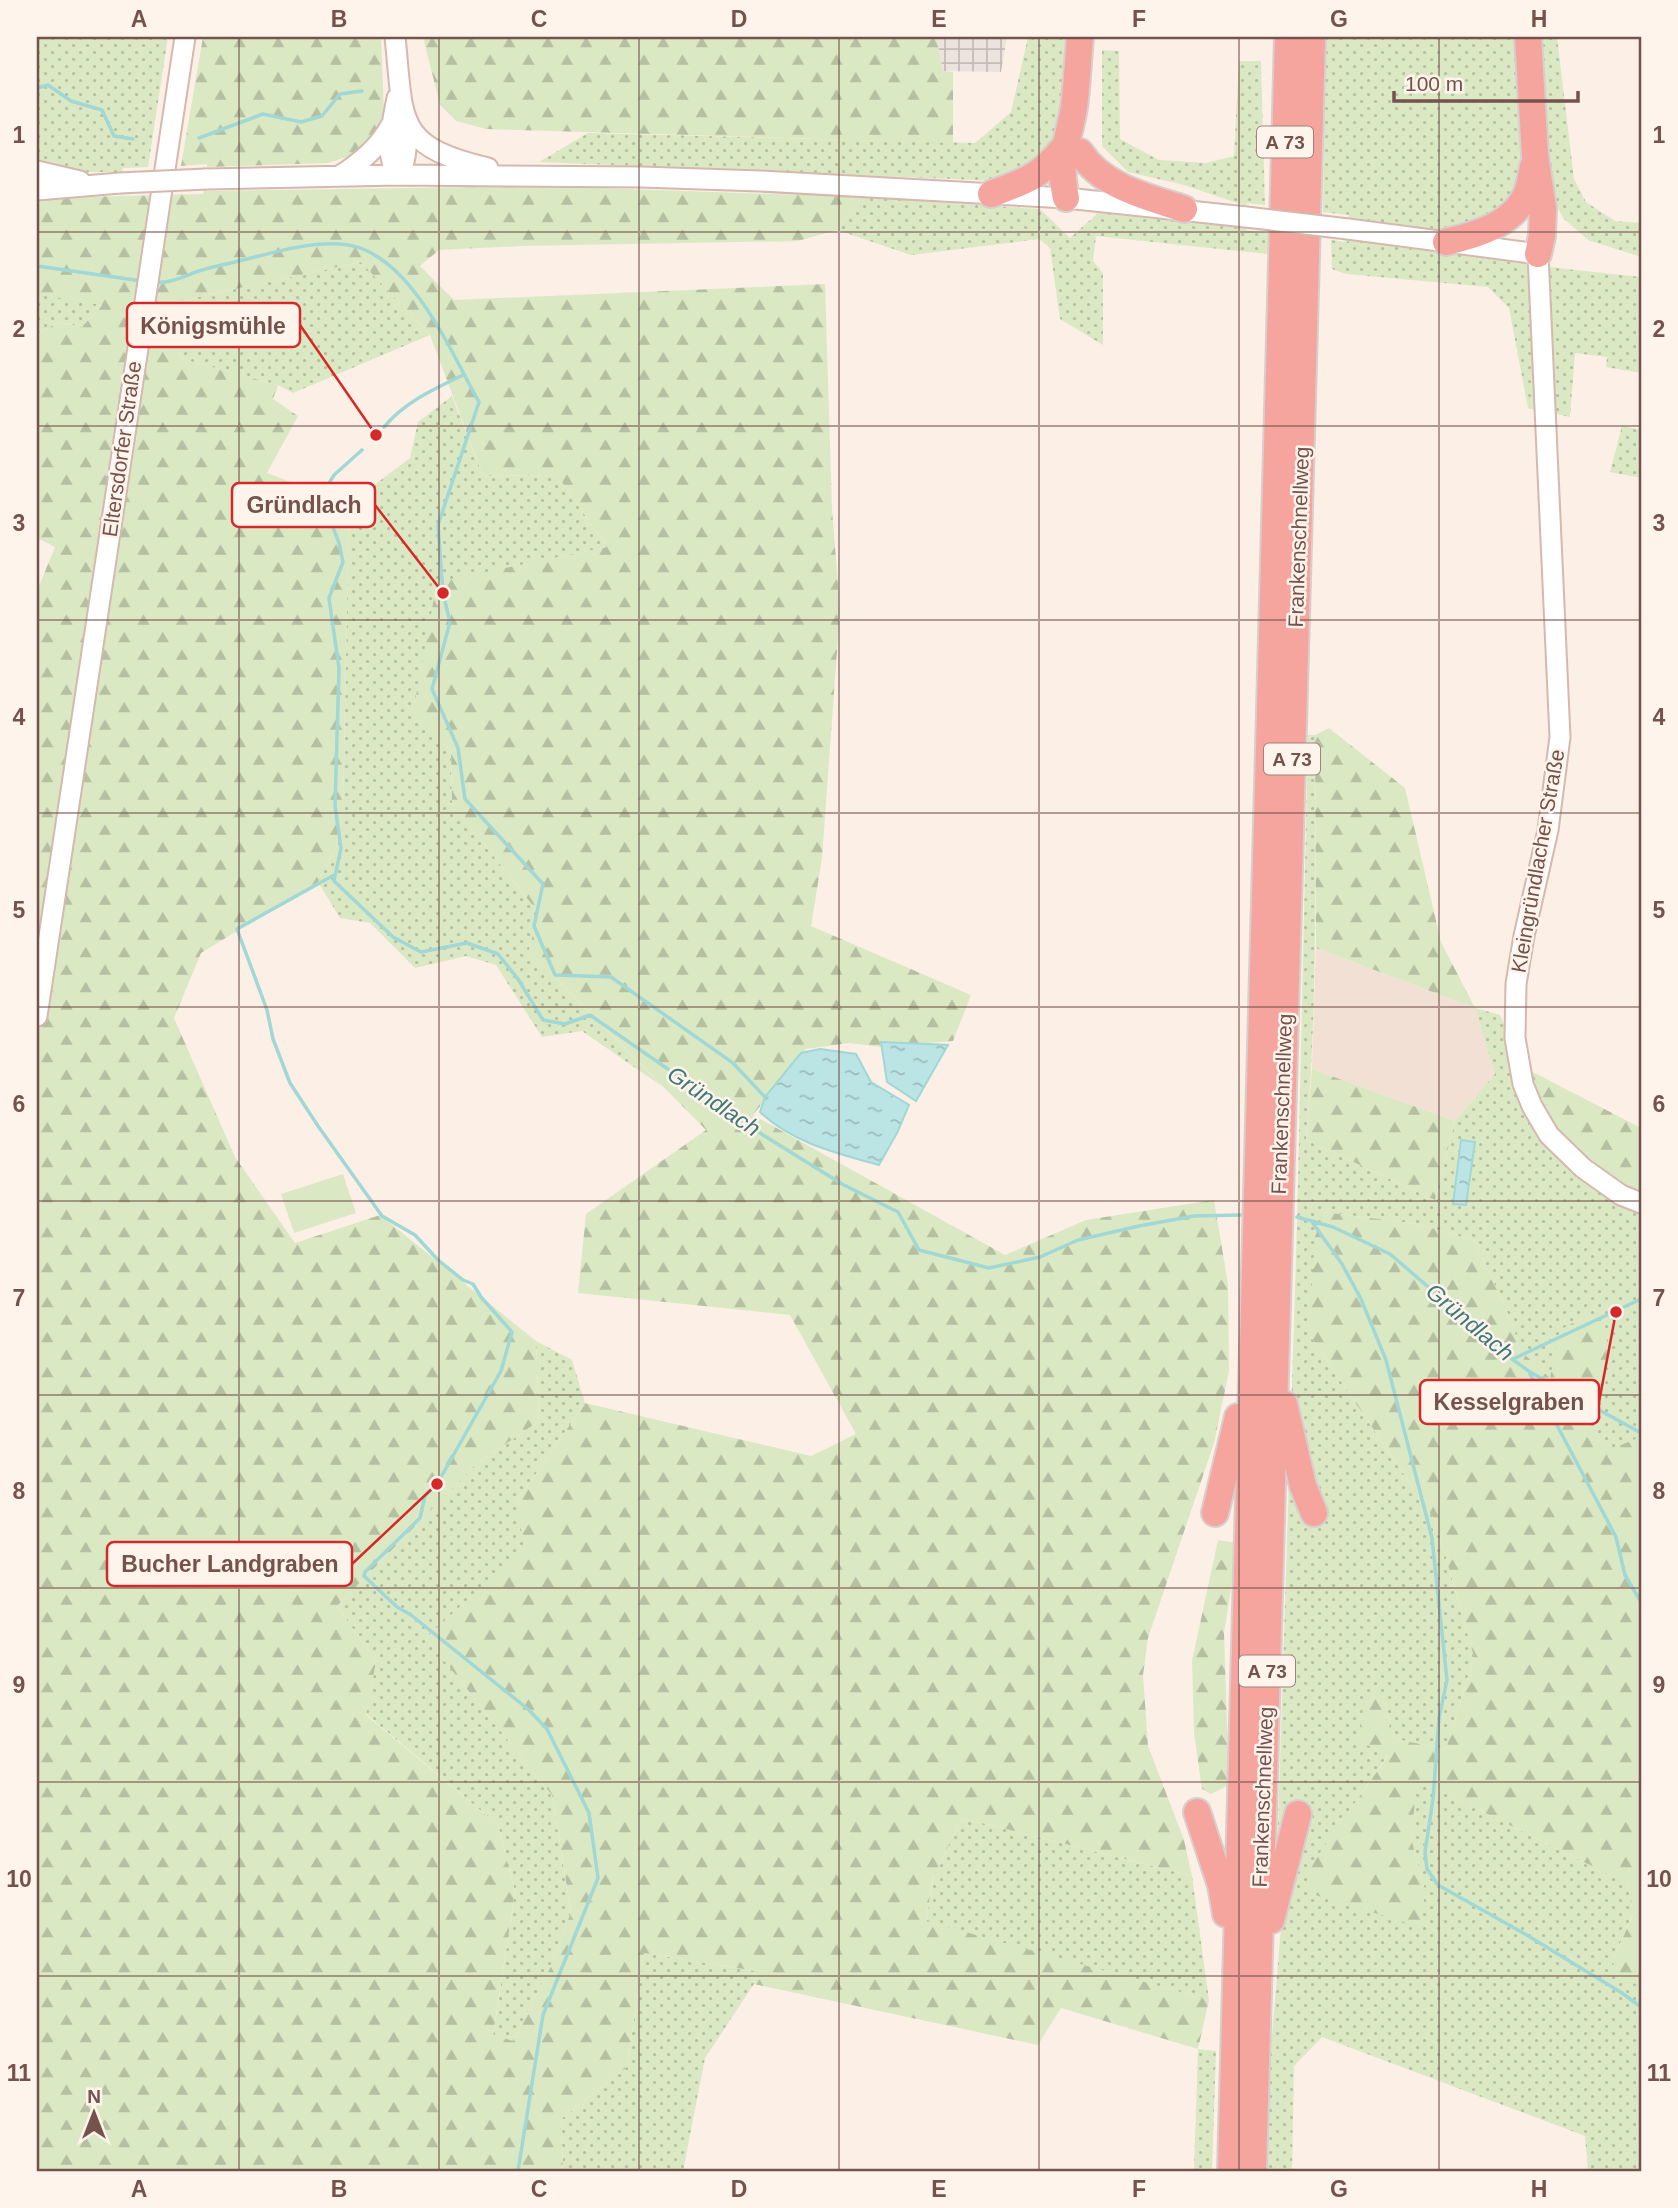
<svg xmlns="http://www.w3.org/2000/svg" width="1678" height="2208" font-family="Helvetica,sans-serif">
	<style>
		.residential { fill: #f3e0d4 }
		.industrial { fill: url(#industrial-grid) }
		.grass { fill: url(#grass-dots) }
		.forest { fill: url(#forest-firs); fill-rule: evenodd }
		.park { fill: #dae9c4 }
		.water { fill: url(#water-ripples); stroke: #a1d7d5; stroke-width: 2 }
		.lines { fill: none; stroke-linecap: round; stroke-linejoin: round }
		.stream { stroke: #a1d7d5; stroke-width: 3.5 }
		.secondary-casing { stroke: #d5b8ae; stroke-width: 23 }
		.highway-casing { stroke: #d8cfcd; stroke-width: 30 }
		.secondary { stroke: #fff; stroke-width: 19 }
		.highway { stroke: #f5a59e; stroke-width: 26 }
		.secondary-bridge-casing { stroke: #d5b8ae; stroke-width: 23; stroke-linecap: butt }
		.secondary-bridge { stroke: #fff; stroke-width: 19 }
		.grid { fill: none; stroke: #75524b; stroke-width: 2; stroke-opacity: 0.55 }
		.labels { text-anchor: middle; stroke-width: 5; stroke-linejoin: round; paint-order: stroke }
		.shield { fill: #fff4ec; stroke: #9e837b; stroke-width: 2 }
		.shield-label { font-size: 19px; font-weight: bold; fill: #75524b }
		.street-label { font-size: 21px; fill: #75524b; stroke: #fff4ec }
		.water-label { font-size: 23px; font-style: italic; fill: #3f7978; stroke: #fff4ec }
		.leader { fill: none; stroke: #d62828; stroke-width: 2.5 }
		.callout-dot { fill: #d62828; stroke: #fff4ec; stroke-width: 2.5 }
		.callout { fill: #fff4ec; stroke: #d62828; stroke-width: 2.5 }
		.callout-label { font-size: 23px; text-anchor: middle; font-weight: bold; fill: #75524b }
		.neatline { fill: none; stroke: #75524b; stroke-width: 2.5 }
		.grid-label { font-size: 23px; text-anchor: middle; font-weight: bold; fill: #75524b }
	</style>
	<defs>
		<pattern id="industrial-grid" width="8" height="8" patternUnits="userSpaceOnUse" patternTransform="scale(1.75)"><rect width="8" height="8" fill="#ece3df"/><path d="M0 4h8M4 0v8" fill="none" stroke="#c4bbb7"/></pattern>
		<pattern id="grass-dots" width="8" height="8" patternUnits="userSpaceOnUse" patternTransform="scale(1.75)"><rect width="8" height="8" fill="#dae9c4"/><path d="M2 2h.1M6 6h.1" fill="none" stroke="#b5bfa1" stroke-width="1.8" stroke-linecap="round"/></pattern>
		<pattern id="forest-firs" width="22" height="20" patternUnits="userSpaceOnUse" patternTransform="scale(1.75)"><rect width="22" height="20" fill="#dae9c4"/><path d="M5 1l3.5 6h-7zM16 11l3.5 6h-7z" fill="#b5bfa1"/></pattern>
		<pattern id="water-ripples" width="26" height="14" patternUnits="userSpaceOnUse" patternTransform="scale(1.75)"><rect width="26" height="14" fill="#bae5e4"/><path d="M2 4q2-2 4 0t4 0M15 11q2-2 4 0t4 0" fill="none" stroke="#9cbcbb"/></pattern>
	</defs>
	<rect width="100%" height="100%" fill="#fcefe6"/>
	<path class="residential" d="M 1316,948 L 1475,1008 L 1495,1074 L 1455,1121 L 1312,1069 Z"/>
	<path class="industrial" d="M 936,37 L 1007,37 L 1001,72 L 943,71 Z"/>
	<path class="grass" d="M 37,37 L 168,37 L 148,167 L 123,168 L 122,172 L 82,172 L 37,166 Z
		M 1028,37 L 1073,37 L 1064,121 L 1050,159 L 1002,181 L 539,162 L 588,133 L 975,143 L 1011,112 Z
		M 1325,37 L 1514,37 L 1526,157 L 1522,180 L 1501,214 L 1443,230 L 1349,218 L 1349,215 L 1323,212 Z
		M 1541,37 L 1557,37 L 1574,179 L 1586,202 L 1615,221 L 1641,223 L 1641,257 L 1588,240 L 1563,218 L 1549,188 Z
		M 1102,50 L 1119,51 L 1120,139 L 1159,160 L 1206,163 L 1234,156 L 1239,61 L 1261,61 L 1265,205 L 1247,203 L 1246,206 L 1184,185 L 1128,172 L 1102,146 Z
		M 862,197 L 1040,209 L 1070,238 L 1098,213 L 1246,228 L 1246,230 L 1269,233 L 1268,254 L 1096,236 L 1093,261 L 1103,273 L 1103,345 L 1060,319 L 1050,248 L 1039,239 L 911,255 L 837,230 Z
		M 1331,240 L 1347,242 L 1348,240 L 1566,269 L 1641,277 L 1641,373 L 1606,367 L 1607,357 L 1575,353 L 1570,417 L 1528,408 L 1509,308 L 1488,287 L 1346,274 L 1332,269 Z
		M 361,262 L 430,335 L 293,393 L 278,385 L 182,359 L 167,320 L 174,302 Z
		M 43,293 L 102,305 L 82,327 L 59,322 L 37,334 L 37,294 Z
		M 452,396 L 483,476 L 557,475 L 607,547 L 438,583 L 414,712 L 451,751 L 452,804 L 538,912 L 529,951 L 663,1087 L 582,1031 L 542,1037 L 496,965 L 466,956 L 415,968 L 370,923 L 340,918 L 318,882 L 339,841 L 343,809 L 349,504 L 410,458 L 418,422 Z
		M 1622,426 L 1641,430 L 1641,478 L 1610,472 Z
		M 1308,735 L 1315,735 C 1315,870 1318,1005 1306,1140 L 1435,1200 L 1455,1121 L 1495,1074 L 1475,1008 L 1500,1015 L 1525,1068 L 1596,1172 L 1641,1192 L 1641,1437 L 1611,1450 L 1578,1417 L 1560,1330 L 1551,1379 L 1519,1349 L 1513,1325 L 1475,1241 L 1418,1224 L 1324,1212 L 1309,1334 L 1436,1522 L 1474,1657 L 1446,1749 L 1395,1739 L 1382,1695 L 1388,1755 L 1310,1868 L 1425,1890 L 1411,1839 L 1416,1781 L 1449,1795 L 1628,1884 L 1633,1914 L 1612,1962 L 1641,1986 L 1641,2171 L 1588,2171 L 1585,2136 L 1322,2037 L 1294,2066 L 1292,2171 L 1267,2171 L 1270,2059 L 1283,1904 L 1277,1857 L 1297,1226 Z
		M 536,1341 L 572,1360 L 585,1403 L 517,1501 L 525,1548 L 426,1638 L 552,1795 L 571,1912 L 551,1966 L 513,2041 L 493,2036 L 515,1892 L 498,1825 L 366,1714 L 376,1662 L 337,1606 L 474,1466 L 539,1421 Z
		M 962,1818 L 1192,1876 L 1209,2000 L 926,1922 L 933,1878 Z
		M 644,1953 L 756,1971 L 754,1984 L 705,2058 L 683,2171 L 563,2171 L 561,2119 L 627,2067 Z
		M 1198,2049 L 1216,2051 L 1212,2171 L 1194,2171 Z"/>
	<path class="forest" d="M 203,37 L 381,37 L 384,113 L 374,136 L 355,154 L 328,163 L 207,167 L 207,164 L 181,166 Z
		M 423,37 L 936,37 L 943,71 L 953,72 L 953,143 L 486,129 L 456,121 L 440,105 Z
		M 540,186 L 862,197 L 837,230 L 798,241 L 521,246 L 439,250 L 420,266 L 454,300 L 825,284 L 832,509 L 840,610 L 822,858 L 811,926 L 971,995 L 953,1041 L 881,1047 L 849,1043 L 806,1049 L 753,1115 L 1005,1255 L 1086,1220 L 1214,1200 L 1228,1284 L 1229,1371 L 1214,1443 L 1148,1638 L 1143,1675 L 1148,1746 L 1184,1840 L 1192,1876 L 962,1818 L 933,1878 L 926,1921 L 1209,2000 L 1198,2049 L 1061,2008 L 1038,2045 L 754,1984 L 756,1971 L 644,1953 L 627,2067 L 561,2119 L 563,2171 L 37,2171 L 37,591 L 55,547 L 37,538 L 37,334 L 59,322 L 82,327 L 102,305 L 37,294 L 37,198 L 203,194 L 204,191 ZM 361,262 L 430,335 L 483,476 L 557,475 L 607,547 L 437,582 L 413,712 L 451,751 L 452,804 L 538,912 L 529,951 L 706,1130 L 586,1214 L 578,1293 L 790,1315 L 856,1434 L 811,1456 L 585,1403 L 517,1501 L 524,1548 L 426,1638 L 552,1795 L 571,1912 L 551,1966 L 513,2041 L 493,2035 L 515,1892 L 498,1825 L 366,1715 L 376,1662 L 337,1606 L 474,1466 L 539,1421 L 536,1341 L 380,1215 L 295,1243 L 235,1157 L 174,1018 L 201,953 L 318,882 L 339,841 L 343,809 L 349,504 L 267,473 L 298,416 L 273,399 L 278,385 L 182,359 L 167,321 L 174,302 Z
		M 1329,728 L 1405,788 L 1441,942 L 1475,1008 L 1316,948 L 1315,735 Z
		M 1525,1068 L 1641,1128 L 1641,1192 L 1596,1172 L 1551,1128 Z
		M 1312,1069 L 1455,1121 L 1435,1200 L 1306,1140 Z
		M 1324,1212 L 1418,1224 L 1475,1241 L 1513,1325 L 1519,1349 L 1550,1378 L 1560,1330 L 1588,1315 L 1607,1337 L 1606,1379 L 1578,1417 L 1611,1449 L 1641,1437 L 1641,1986 L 1627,1981 L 1612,1962 L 1633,1915 L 1628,1884 L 1449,1795 L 1417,1782 L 1411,1838 L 1425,1890 L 1421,1927 L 1309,1893 L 1309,1868 L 1388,1756 L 1358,1740 L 1365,1696 L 1382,1695 L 1395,1739 L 1446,1749 L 1474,1657 L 1436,1522 L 1309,1334 L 1315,1237 Z
		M 1218,1540 L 1238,1543 L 1224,1633 L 1229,1785 L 1211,1794 L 1202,1789 L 1194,1733 L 1192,1661 Z"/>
	<path class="park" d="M 343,1174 L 356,1213 L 294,1233 L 281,1194 Z"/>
	<path class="water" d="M 881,1042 L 948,1045 L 916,1101 L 887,1082 Z
		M 820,1049 L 856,1054 L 871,1082 L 909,1105 L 898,1131 L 879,1165 C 836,1153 793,1143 760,1112 L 765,1097 L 801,1053 Z
		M 1461,1140 L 1475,1142 L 1466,1205 L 1453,1204 Z"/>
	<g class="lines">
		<path class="stream" d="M 37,88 L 48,85 L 71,101 L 102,110 L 114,136 L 133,139
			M 199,138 L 263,114 L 301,122 L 322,116 L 340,94 L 362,91
			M 37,266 L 142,281
			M 153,282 C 170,284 182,277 199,271 C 211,267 223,265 235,262 C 269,254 305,242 340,244 C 408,247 450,351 479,402 L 438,525 L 443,593 L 450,622 L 432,689 L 458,748 L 465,799 L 543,884 L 534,926 L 555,975 L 611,977 L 733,1063 L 765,1097
			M 384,427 C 405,402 434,389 463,375
			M 362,450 L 334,475 L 328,485 L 324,504 L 339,543 L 343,562 L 329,598 L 339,668 L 335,806 L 341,848 L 334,881 L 393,937 L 421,952 L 467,943 L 498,954 L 518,979 L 543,1020 L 565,1024 L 590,1015 L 763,1135 L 842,1184 L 898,1212 L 919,1250 L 989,1268 L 1040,1257 L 1078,1240 L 1139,1226 L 1194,1216 L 1241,1215
			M 334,875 L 237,929 L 267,1010 L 273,1039 L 290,1083 L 318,1126 L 382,1216 L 415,1235 L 438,1260 L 463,1280 L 473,1284 L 481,1297 L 512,1332 L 501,1371 L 437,1484 L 425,1496 L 420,1518 L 365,1572 L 364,1576 L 397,1607 L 411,1615 L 529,1710 L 547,1729 L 589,1813 L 598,1878 L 543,2015 L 518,2171
			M 1297,1217 L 1333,1227 L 1390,1254 L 1512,1359 L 1530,1372 L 1641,1433
			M 1312,1222 L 1342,1264 L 1361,1299 L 1386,1360 L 1432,1538 L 1447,1680 L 1439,1718 L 1433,1799 L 1425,1852 L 1427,1869 L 1438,1885 L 1525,1934 L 1622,1993 L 1641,2007
			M 1513,1359 L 1641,1299
			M 1530,1374 L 1616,1537 L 1625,1575 L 1641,1602"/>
		<g class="secondary-casing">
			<path id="secondary" d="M 395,37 C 404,121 394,146 488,168
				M 397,98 C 393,120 383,155 398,175
				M 37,171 L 80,181
				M 341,175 C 362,161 379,147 391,125
				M 398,175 C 408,160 406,142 407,125
				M 206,179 L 398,175 L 642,177 L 760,181 L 1066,198 L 1246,217
				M 37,190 L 120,183
				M 1348,229 L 1538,254 L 1560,737 L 1548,830 L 1524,936 L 1516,984 L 1515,1038 L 1523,1084 L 1532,1106 L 1549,1135 L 1583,1168 L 1621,1195 L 1641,1203
				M 37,1016 L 185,37"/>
		</g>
		<g class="highway-casing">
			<path id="highway" d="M 1528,37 L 1535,155 L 1543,209 L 1542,236 L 1538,254
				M 1080,152 C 1102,187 1148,197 1184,209
				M 991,194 C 1026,181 1040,177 1064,147
				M 1066,198 C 1057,158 1068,144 1074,107 C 1077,84 1078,60 1080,37
				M 1446,242 C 1476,235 1512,225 1526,195 C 1530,186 1531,176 1533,167
				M 1284,1404 L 1303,1486 L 1314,1513
				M 1215,1513 L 1238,1417
				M 1197,1812 L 1221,1885 L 1226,1914
				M 1271,1920 L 1298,1814
				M 1231,2171 L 1288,37
				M 1253,2171 L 1312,37"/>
		</g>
		<use href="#secondary" class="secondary"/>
		<use href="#highway" class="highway"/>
		<g class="secondary-bridge-casing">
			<path id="secondary-bridge" d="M 120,183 L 206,179
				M 1246,217 L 1348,229"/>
		</g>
		<use href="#secondary-bridge" class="secondary-bridge"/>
	</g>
	<path class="grid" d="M 239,37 L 239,2171M 439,37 L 439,2171M 639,37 L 639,2171M 839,37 L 839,2171M 1039,37 L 1039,2171M 1239,37 L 1239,2171M 1439,37 L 1439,2171M 37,232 L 1641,232M 37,426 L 1641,426M 37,620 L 1641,620M 37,813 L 1641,813M 37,1007 L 1641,1007M 37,1201 L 1641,1201M 37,1395 L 1641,1395M 37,1588 L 1641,1588M 37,1782 L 1641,1782M 37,1976 L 1641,1976"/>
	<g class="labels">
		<g class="shield">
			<rect x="1257" y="126.5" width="56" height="31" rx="5"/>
			<rect x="1264" y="743.5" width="56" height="31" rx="5"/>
			<rect x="1239" y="1655.5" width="56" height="31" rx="5"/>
		</g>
		<g class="shield-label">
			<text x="1285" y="149">A 73</text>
			<text x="1292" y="766">A 73</text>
			<text x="1267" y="1678">A 73</text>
		</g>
		<g class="street-label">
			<text transform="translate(122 449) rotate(-82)" y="7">Eltersdorfer Straße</text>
			<text transform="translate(1299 537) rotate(-88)" y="7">Frankenschnellweg</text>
			<text transform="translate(1538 861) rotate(-80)" y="7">Kleingründlacher Straße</text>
			<text transform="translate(1282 1104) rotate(-88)" y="7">Frankenschnellweg</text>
			<text transform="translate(1263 1797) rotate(-88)" y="7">Frankenschnellweg</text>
		</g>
		<g class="water-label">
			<text transform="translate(714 1101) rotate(34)" y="8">Gründlach</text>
			<text transform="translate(1470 1322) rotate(40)" y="8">Gründlach</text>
		</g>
	</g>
	<path class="leader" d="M376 435L300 325M443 593L375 505M1616 1312L1599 1402M437 1484L352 1564"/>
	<g class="callout-dot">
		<circle cx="376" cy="435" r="7"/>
		<circle cx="443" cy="593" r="7"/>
		<circle cx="1616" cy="1312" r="7"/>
		<circle cx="437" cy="1484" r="7"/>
	</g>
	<g class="callout">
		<rect x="127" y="303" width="173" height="44" rx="7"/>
		<rect x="232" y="483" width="143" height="44" rx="7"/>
		<rect x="1420" y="1380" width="179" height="44" rx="7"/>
		<rect x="107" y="1542" width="245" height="44" rx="7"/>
	</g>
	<g class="callout-label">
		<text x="213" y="334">Königsmühle</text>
		<text x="304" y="513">Gründlach</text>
		<text x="1509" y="1410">Kesselgraben</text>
		<text x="230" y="1572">Bucher Landgraben</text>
	</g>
	<rect width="1678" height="2208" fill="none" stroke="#fff4ec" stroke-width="77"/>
	<g transform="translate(94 2113)" stroke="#fff4ec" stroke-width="5" paint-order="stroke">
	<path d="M0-5L12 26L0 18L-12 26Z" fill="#75524b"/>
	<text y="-10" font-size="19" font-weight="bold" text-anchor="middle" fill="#75524b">N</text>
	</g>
	<path d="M1394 91v10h184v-10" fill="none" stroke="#75524b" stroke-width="3.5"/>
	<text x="1405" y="91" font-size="21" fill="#75524b" stroke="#fff4ec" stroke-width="5" paint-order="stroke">100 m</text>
	<rect x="38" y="38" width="1602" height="2132" class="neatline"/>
	<g class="grid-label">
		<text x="139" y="27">A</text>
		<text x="339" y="27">B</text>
		<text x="539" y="27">C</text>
		<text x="739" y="27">D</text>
		<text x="939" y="27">E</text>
		<text x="1139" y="27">F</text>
		<text x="1339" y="27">G</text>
		<text x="1539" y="27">H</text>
		<text x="19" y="143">1</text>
		<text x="1659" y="143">1</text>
		<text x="19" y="337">2</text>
		<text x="1659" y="337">2</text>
		<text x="19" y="531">3</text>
		<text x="1659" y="531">3</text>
		<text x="19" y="725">4</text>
		<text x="1659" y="725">4</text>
		<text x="19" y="918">5</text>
		<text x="1659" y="918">5</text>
		<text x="19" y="1112">6</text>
		<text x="1659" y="1112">6</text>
		<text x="19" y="1306">7</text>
		<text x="1659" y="1306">7</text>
		<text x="19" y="1499">8</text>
		<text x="1659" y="1499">8</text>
		<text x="19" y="1693">9</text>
		<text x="1659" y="1693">9</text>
		<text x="19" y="1887">10</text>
		<text x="1659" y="1887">10</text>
		<text x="19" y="2081">11</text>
		<text x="1659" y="2081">11</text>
		<text x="139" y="2197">A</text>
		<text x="339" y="2197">B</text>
		<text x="539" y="2197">C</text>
		<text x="739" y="2197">D</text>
		<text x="939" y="2197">E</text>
		<text x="1139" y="2197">F</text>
		<text x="1339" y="2197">G</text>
		<text x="1539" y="2197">H</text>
	</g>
</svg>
